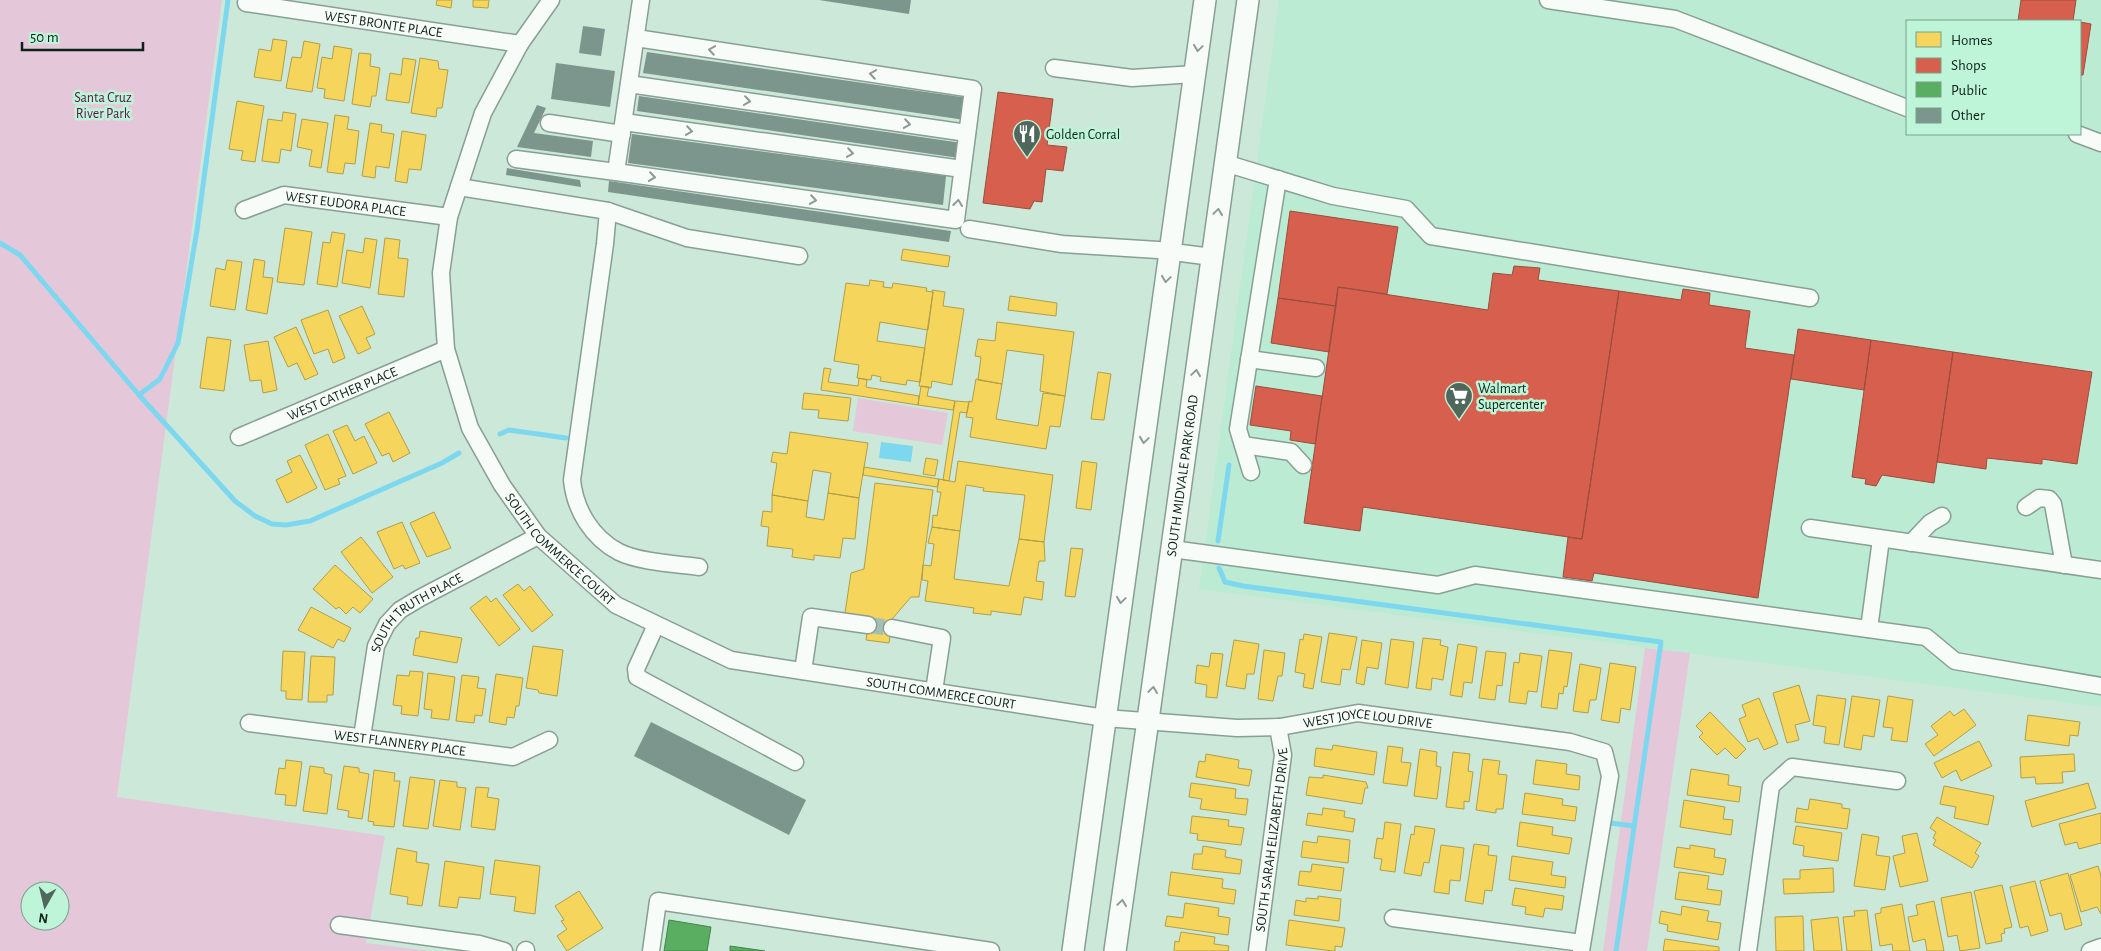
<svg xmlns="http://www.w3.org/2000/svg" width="2101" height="951" viewBox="0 0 2101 951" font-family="'Alegreya Sans',sans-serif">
<rect width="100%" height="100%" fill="#cbe8d9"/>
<path fill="#bcebd4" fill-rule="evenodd" d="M1279,0H2101V707L1199,589ZM1907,21H2080V134H1907Z"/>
<path fill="#e5c7da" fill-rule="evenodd" d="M0,0H222L117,797L385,836L366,943L429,951H0ZM30,891H60V921H30Z
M858,398L948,413L942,445L853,431Z
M1645,648L1690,653L1647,951H1603Z"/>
<path fill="#7dd8ef" d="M881,442L913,446L911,462L879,458Z"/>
<path fill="#f6d55c" stroke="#b09f48" d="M437,0H452L451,8L436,5Z
M473,0H489L488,8L473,7Z
M273,39L287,41L281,81L254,77L259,49L271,51Z
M304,41L320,44L312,92L286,88L292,57L301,58Z
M334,46L352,49L344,101L324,98L325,89L317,88L322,57L332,59Z
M359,53L371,54L370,66L380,68L376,96H372L370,107L352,104Z
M403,58L416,60L409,103L386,100L390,73L401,75Z
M420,58L438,61L439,69L448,70L442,108H437L436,117L411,113Z
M237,101L264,106L255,162L241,160L243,151L229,149Z
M283,112L296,114L291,151L281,149L279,163L262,161L268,119L282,121Z
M335,115L349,117L347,129L359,131L355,164L345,163L343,174L327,172Z
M302,119L328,123L321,168L309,166L312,150L297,147Z
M370,123L382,125L381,132L394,134L389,168L376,166L375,178L362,176Z
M402,131L426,135L421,170L409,169L407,183L395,181Z
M285,228L312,232L304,285L277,282Z
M332,232L345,234L337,287L317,284L323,242L330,243Z
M365,238L377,240L370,288L342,283L347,250L363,253Z
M385,238L400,240L398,258L408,259L404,297L378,294Z
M903,249L950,256L948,267L901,260Z
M254,259L265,261L263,277L273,278L267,314L246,310Z
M227,260L242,262L235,310L210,306L216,268L225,270Z
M870,280L884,282L883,287L892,288L893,283L927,288L926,291L933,292L928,330L880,322L877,341L925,348L920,382L907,380L906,385L880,381L881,377L872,375L871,380L857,378L859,365L834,361L846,283L869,286Z
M932,290L945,292L943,306L964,309L952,385L932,381L931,388L919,386L933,292Z
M1010,296L1057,303L1056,316L1008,310Z
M362,306L375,334L366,338L371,348L358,354L339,316Z
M328,310L345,358L333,363L328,349L314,354L301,320Z
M997,322L1074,332L1065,396L1040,391L1044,355L1007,350L1002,384L978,380L981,357L975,356L978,339L995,341Z
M296,327L318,374L305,380L297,363L288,367L274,337Z
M207,337L231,340L224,391L200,388Z
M268,341L277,390L263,393L261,380L250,381L244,345Z
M824,368L831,369L828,382L858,386L859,378L867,380L866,387L919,396L918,405L821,390Z
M1098,372L1111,374L1104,420L1091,419Z
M976,379L1002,384L996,419L1038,426L1043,393L1065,396L1060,427L1050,426L1046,449L970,437L973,418L966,417L969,401L972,402Z
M921,386L929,387L927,396L955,401L953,410L918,405Z
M804,393L851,398L848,421L818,418L819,410L802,409Z
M955,401L969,402L967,413L960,412L949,481L943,480Z
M389,412L410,453L393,462L389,453L382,456L365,424Z
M347,425L355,441L364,436L377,463L353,474L333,431Z
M790,432L868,443L859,498L828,493L831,473L813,470L808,501L772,495L777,463L771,462L773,452L787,454Z
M328,434L346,476L338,479L340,484L325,490L305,445Z
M300,455L317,488L287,503L276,480L292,472L287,461Z
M926,458L938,460L935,476L923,474Z
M958,461L1053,475L1044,542L1019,539L1025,495L983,491L984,488L966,485L960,531L932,527L933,515L937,516L941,492H937L939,479L955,482Z
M1082,461L1097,463L1091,510L1076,508Z
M864,467L939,479L937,487L863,475Z
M875,483L933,490L919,597H911L893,618L889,643L866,640L869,617L845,613L851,573L864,569Z
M828,493L859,498L855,539L843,538L840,558L814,555V560L792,557L793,549L767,546L769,527L761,526L763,511L772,512V495L808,501L806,517L824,520Z
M434,512L451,548L427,557L410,523Z
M402,522L420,563L405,569L403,565L394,569L377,532Z
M932,527L960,531L954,579L1009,586L1019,539L1044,542L1045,561H1039L1036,581L1044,582L1042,600L1024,597L1021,615L991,611V615L973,613L974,608L925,601L928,581L922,580L923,565L931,566L934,544L928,543Z
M361,537L393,577L372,593L341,552Z
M1071,548L1083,549L1075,597L1065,596Z
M335,565L373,599L360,613L353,607L346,614L339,607L336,609L313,589Z
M518,584L524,591L530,586L553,615L532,632L503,595Z
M486,596L491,602L496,598L520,629L499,646L470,608Z
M311,607L351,628L344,642L338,639L333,648L298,630Z
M420,631L462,638L457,663L413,655L416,638H419Z
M1329,633L1357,637L1350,670L1342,669L1340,685L1321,682Z
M1304,634L1322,637L1313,689L1303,687L1305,674L1295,672L1300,639L1303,640Z
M1423,638L1441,640L1440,645L1448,647L1443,680L1432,678L1431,690L1416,688Z
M1391,639L1414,642L1408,688L1385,684Z
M1234,640L1259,644L1254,674H1247L1245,689L1226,686Z
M1362,640L1382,643L1378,669L1367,667L1364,685L1356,683Z
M1458,644L1477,647L1472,683L1464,682L1462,697L1450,695Z
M533,646L563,650L557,696L539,693L538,690L526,688Z
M1264,650L1285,653L1282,676H1278L1273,701L1258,699Z
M1549,650L1572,653L1567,687L1564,686L1563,694L1559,693L1557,709L1541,707Z
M283,651L305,652L302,700L286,699V691H281Z
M1486,651L1506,653L1502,686L1497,685L1495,700L1479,698Z
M1211,653L1223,654L1217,698L1206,697L1207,685L1195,683L1197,665L1209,667Z
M1520,653L1542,656L1537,692L1528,691L1526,704L1509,702L1514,662L1519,663Z
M311,656L335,657L333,695H327V702H308Z
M1610,663L1636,667L1630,710L1621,708L1619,723L1601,720Z
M1580,664L1601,668L1596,700H1590L1588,713L1573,711Z
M410,671L423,672L418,716L401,714L402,706L393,705L397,675L409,676Z
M428,673L455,677L449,720L431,718L432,710L424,709Z
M496,674L523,678L519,706H516L514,718L507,717L506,725L489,722Z
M462,675L479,677L477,688L486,689L482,716L475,715L474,723L456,721Z
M1799,685L1810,721L1795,725L1799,740L1787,743L1773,693Z
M1817,695L1846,699L1839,745L1824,743L1826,727L1813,725Z
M1852,696L1880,700L1874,737L1863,735L1861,750L1844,747Z
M1888,696L1913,700L1907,742L1891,740L1893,728L1883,727Z
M1759,698L1778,744L1764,750L1758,738L1748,742L1739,719L1746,716L1742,705Z
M1964,709L1976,725L1934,756L1925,744L1938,735L1931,726L1950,711L1954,716Z
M1710,712L1746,749L1736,759L1725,748L1717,755L1699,737L1703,733L1696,726Z
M2028,715L2080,722L2078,736L2070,735L2069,746L2025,740Z
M1979,741L1992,766L1961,781L1956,770L1942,778L1934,763Z
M1333,745L1377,752L1374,775L1314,766L1316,748L1332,750Z
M1388,746L1403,748L1401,762L1411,763L1407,786L1383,783Z
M1420,749L1437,752L1436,766L1441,767L1437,799L1414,796Z
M1453,752L1470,754L1468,771L1473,772L1469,802L1464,801V809L1446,807Z
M1206,754L1239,760L1238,768L1252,770L1249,786L1196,777L1199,761L1205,762Z
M2074,754L2075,771L2062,772L2063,783L2036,784L2035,777L2021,778L2020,757Z
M1483,759L1500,761L1498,774L1507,775L1503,809H1496V813L1476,810Z
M286,760L302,762L296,806L285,805L286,795L275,794L279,768L285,769Z
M1536,760L1567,764L1566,774L1580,776L1579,790L1533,784Z
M310,766L324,768V773L332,775L327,814L303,811Z
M344,766L359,768V772L369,774L362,819L348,817L349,811L337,809Z
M1691,769L1729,775L1728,785L1741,787L1739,802L1687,795Z
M374,770L395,773L394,781H400L394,827L373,825L374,822L368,821Z
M1323,775L1366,782L1368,788H1365L1362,804L1306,795L1309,777L1323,778Z
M410,777L435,780L428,829L403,826Z
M440,780L457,782V787L466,788L460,830L433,826Z
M1191,783L1236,789L1235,798L1248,799L1246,815L1200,809L1202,799L1189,797Z
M2088,783L2096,808L2032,827L2025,801Z
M1944,786L1994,796L1988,825L1954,818L1956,807L1940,804Z
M476,787L489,788L487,797L499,799L495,830L471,827Z
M1525,793L1563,799L1562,805L1577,807L1575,821L1522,814Z
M1810,799L1842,804V808L1850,809L1847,829L1795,822L1797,808L1808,810Z
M1684,800L1725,807L1723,819L1733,820L1731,835L1680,827Z
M1323,808L1345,811L1344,817L1355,819L1353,832L1306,825L1308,813L1322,815Z
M2101,813V843L2079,849L2077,842L2065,845L2059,824Z
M1192,816L1229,820L1228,826L1244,828L1241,845L1197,840L1198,834L1190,833Z
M1937,817L1981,843L1975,853L1979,856L1972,868L1933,845L1936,840L1933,838L1936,832L1930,828Z
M1385,822L1401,824L1395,872L1380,870L1382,859L1374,858L1377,838L1383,839Z
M1520,822L1553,827L1552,835L1572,838L1569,854L1517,846Z
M1415,826L1435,829L1429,863L1424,862L1421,876L1404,873L1411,834L1414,835Z
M1796,826L1842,833L1838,861L1803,856L1804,846L1793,844Z
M1917,833L1928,881L1900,887L1893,856L1905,853L1902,836Z
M1862,834L1879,837L1876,855L1890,857L1885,890L1854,886Z
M1318,836L1350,840L1348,863L1301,857L1303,841L1317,843Z
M1474,844L1489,846L1488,855L1497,856L1492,891L1485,890L1483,904L1465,901Z
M1441,845L1464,848L1460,881L1450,880L1449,894L1434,892Z
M1690,845L1715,849L1714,857L1726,859L1723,875L1674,867L1677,847L1690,849Z
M1203,846L1226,850L1225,857L1242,860L1240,874L1192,869L1194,854H1202Z
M397,848L417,852L416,862L429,864L422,906L407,904L408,897L390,894Z
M1512,856L1553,862L1551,875L1566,877L1565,888L1509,880Z
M495,860L540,866L535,914L514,911L516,897L490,894Z
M445,861L484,867L480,899L459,897L457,908L439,906Z
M1312,864L1344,868L1341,891L1298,885L1300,871L1311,872Z
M2098,866L2101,876V914L2097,907L2081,912L2070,875Z
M1833,868L1834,892L1784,894L1783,879H1800V870Z
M1171,872L1223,879L1222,888L1236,890L1234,904L1168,895Z
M1679,872L1709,876L1707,889L1722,891L1720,905L1675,899Z
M2068,873L2082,925L2065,930L2061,913L2050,916L2040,881Z
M2035,881L2048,931L2031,936L2028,926L2020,928L2010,887Z
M2002,885L2012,927L2004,929L2005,933L2001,934L2002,941L1986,944L1974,891Z
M1515,888L1564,896L1562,910L1545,908L1543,917L1525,914L1526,907L1512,905Z
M579,891L603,928L567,951L557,936L567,929L561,921L564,920L555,906Z
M1971,892L1980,948L1960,951L1957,935L1948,937L1941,898Z
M1318,896L1341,899L1339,921L1294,915L1296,900L1306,902V898L1318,899Z
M1934,901L1944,951H1927L1925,939L1913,942L1908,917L1918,915L1916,905Z
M1185,903L1219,908L1218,916L1230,918L1228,935L1165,926L1167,916L1183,918Z
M1902,904L1910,951H1893L1892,944L1880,946L1875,914L1881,913V908Z
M1682,906L1709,911L1707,921L1721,923L1718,940L1667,931L1668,925L1659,923L1661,911L1681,915Z
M1867,910L1872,951H1847L1843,917L1855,916L1854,911Z
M1803,916L1804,951H1776L1775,917Z
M1838,917L1842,951H1814L1811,920Z
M1289,920L1345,928L1342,947L1335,946V951H1333L1286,945Z
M1181,932L1215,937L1214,944L1229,946L1228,951H1174L1175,941L1179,942Z
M1665,939L1719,947V951H1663Z"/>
<path fill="#d6604d" stroke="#9a4d3d" d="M2021,0H2076L2073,21H2018Z
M2080,22L2091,24L2083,75H2080Z
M998,92L1053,99L1047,145L1067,147L1063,171L1046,169L1042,202L1034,201L1030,209L983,203Z
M1290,211L1398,227L1387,294L1338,287L1336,306L1278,298Z
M1514,266L1540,268L1538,280L1619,291L1582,539L1363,507L1360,531L1304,523L1338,287L1488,310L1493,273L1512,275Z
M1683,289L1710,293L1709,305L1750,311L1745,348L1794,355L1758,598L1594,573L1592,581L1563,577L1568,537L1582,539L1619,291L1681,300Z
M1278,298L1336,306L1329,352L1271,343Z
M1798,329L1871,340L1864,390L1791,379Z
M1871,340L1953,352L1934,483L1882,475L1876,486L1865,484L1866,479L1852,477Z
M1953,352L2092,372L2077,464L2042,459V464L1987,458L1986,469L1937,462Z
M1256,386L1322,396L1315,444L1290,440L1291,431L1250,425Z"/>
<path fill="#5aae61" stroke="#43844b" d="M669,920L711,927L707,951H664Z
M730,946L765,951H730Z"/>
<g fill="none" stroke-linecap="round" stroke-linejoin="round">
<path stroke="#7dd8ef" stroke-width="5" d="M0,243L20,255L139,395L235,501L255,516L272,524L286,525L310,521L442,463L459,453
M139,395L160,379L178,343L197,230L228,0
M500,434L509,430L566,438
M1218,541L1229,465
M1219,568L1225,582L1243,586L1661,642L1616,951
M1610,823L1634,826"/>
</g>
<path fill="#7c958d" d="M819,0H911L909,14Z
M583,26L605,29L601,56L579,53Z
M647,52L968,98L965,120L643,73Z
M556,63L615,71L610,107L551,99Z
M639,96L962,143L959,158L637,111Z
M537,105L546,108L534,133L593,141L591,157L517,147Z
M632,134L946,176L943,205L628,163Z
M507,168L580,180L581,187L506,175Z
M609,181L951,231L949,242L608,192Z
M651,722L806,800L789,835L634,756Z"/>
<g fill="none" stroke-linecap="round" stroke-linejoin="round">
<path stroke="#a5c0b2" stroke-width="16" stroke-dasharray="16 8" stroke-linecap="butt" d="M868,625L892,628"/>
<defs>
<g id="minor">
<path id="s1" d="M551,0L520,44L483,113L449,217L441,273L446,349L470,428L502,485L538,536L616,605L731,660L1105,718L1237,728L1280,727L1358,713L1570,742L1604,752L1610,776L1581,951"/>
<path d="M1548,0L1675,19L1907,108"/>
<path id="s2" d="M246,3L520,44"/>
<path d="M636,38L973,89L956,220L616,172L641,0"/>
<path d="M1054,68L1132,78L1195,74"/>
<path d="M629,84L967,133"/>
<path d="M624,122L962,169"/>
<path d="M549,123L622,134"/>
<path d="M2077,134L2101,143"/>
<path d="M516,159L616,172"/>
<path d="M1225,163L1333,196L1406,209L1431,236L1810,298"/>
<path d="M459,187L608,211L687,238L799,256"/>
<path id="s3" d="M244,210L284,195L449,217"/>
<path d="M608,211L605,244L572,480C575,510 592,538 619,552C639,562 677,564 699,567"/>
<path d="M969,229L1062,244L1158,250L1212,257"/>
<path d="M1249,359L1316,368"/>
<path id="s4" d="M239,437L446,349"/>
<path d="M1243,445L1291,452L1303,465"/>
<path d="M1251,472L1238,429L1278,179"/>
<path d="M2026,507L2039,498L2049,499L2053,504L2064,565"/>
<path d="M1810,528L2101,570"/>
<path d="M1911,543L1930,523L1942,516"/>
<path d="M1172,549L1438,585L1475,575L1926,637L1955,661L2101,686"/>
<path d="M656,625L636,669L637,677L795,762"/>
<path d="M892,628L942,638L934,691"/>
<path d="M1869,629L1881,539"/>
<path d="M803,671L811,617L868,625"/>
<path id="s5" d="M249,723L513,757L549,740"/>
<path id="s6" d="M362,737L376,646L387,624L400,610L420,598L538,536"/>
<path d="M1393,918L1582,943"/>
<path d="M339,925L479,944L504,951"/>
<path d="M525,951L526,950"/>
<path d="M651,951L658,901L991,951"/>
<path id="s7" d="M1257,951L1283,755L1278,727"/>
<path d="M1748,951L1771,786L1792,767L1897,781"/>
<path d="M2090,951L2101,947"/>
</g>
<g id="major">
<path d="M1073,951L1205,0"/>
<path id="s8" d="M1115,951L1148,720L1248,0"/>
</g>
</defs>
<use href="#minor" stroke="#889f94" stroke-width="19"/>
<use href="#major" stroke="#889f94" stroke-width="24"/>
<use href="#minor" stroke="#f7fcf9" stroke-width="16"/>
<use href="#major" stroke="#f7fcf9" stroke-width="21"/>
</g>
<defs><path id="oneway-chevron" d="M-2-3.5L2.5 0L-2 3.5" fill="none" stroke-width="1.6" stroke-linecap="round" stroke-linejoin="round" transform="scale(1.25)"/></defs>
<g stroke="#8e9a94">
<use href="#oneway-chevron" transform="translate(1198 48) rotate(98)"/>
<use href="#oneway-chevron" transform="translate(712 50) rotate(-171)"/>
<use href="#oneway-chevron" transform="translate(873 74) rotate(-171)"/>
<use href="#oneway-chevron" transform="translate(747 101) rotate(8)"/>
<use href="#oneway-chevron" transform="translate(907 124) rotate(8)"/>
<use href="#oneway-chevron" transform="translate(689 131) rotate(8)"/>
<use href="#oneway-chevron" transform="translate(850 153) rotate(8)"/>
<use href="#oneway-chevron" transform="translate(652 177) rotate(8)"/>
<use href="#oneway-chevron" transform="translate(813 200) rotate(8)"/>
<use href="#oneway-chevron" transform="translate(958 203) rotate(-83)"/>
<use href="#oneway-chevron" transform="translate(1218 212) rotate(-82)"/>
<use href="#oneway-chevron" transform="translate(1166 279) rotate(98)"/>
<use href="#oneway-chevron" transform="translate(1196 373) rotate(-82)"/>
<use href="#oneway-chevron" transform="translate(1144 440) rotate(98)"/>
<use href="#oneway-chevron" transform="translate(1121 600) rotate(98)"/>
<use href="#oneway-chevron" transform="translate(1153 690) rotate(-82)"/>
<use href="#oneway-chevron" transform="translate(1122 903) rotate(-82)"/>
</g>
<defs>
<symbol id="restaurant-pin" viewBox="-11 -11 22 30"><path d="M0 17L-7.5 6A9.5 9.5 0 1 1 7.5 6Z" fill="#50675c" stroke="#bef5d9"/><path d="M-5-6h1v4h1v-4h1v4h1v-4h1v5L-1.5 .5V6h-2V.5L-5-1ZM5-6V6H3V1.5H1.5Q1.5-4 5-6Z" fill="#fff"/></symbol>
<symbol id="supermarket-pin" viewBox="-11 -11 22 30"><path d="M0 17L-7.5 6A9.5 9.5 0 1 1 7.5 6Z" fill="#50675c" stroke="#bef5d9"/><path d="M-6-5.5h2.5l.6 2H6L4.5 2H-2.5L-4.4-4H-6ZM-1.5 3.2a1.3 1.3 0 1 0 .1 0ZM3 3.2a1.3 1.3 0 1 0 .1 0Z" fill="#fff"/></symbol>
</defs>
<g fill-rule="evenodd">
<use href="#restaurant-pin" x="1011" y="118" width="32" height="43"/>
<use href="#supermarket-pin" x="1443" y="380" width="32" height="43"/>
</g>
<g text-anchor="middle" stroke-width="5" stroke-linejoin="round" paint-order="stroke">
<g font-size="14" fill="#0d2218" stroke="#bef5d9">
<text dy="5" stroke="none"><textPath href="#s2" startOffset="139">WEST BRONTE PLACE</textPath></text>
<text dy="5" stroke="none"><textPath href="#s3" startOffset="105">WEST EUDORA PLACE</textPath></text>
<text dy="5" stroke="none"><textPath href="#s4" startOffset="112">WEST CATHER PLACE</textPath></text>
<text dy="5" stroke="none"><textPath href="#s8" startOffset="480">SOUTH MIDVALE PARK ROAD</textPath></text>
<text dy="5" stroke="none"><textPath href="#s1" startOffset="609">SOUTH COMMERCE COURT</textPath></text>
<text dy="5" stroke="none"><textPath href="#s6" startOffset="146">SOUTH TRUTH PLACE</textPath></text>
<text dy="5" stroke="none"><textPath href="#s1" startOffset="1029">SOUTH COMMERCE COURT</textPath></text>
<text dy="5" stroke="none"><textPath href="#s1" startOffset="1459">WEST JOYCE LOU DRIVE</textPath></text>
<text dy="5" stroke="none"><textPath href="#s5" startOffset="152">WEST FLANNERY PLACE</textPath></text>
<text dy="5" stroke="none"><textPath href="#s7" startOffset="112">SOUTH SARAH ELIZABETH DRIVE</textPath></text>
</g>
<g font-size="14" fill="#5c1346" stroke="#bef5d9">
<text x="103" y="102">Santa Cruz<tspan x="103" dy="16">River Park</tspan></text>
</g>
<g font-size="14" fill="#0d2218" stroke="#bef5d9" text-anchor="start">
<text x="1046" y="139">Golden Corral</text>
<text x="1478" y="393">Walmart<tspan x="1478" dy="16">Supercenter</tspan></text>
</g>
</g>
<rect x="1906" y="20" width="175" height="115" fill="#bef5d9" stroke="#77a18c"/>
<rect x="1916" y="32" width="25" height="15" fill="#f6d55c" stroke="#77a18c"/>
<text x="1951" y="45" font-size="15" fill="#0d2218">Homes</text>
<rect x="1916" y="58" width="25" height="15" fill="#d6604d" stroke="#77a18c"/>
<text x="1951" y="70" font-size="15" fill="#0d2218">Shops</text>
<rect x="1916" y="82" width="25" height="15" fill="#5aae61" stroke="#77a18c"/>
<text x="1951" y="95" font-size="15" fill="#0d2218">Public</text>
<rect x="1916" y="108" width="25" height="15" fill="#7c958d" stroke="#77a18c"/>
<text x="1951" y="120" font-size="15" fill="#0d2218">Other</text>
<g transform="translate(45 906) rotate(188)"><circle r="24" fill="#bef5d9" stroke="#77a18c"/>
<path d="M0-4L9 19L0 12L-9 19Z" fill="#50675c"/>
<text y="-8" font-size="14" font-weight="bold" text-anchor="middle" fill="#0d2218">N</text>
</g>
<path d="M22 42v8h121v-8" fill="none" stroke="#0d2218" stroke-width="2.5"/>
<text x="30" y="42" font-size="15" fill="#0d2218" stroke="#bef5d9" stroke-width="4" paint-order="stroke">50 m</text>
</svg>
